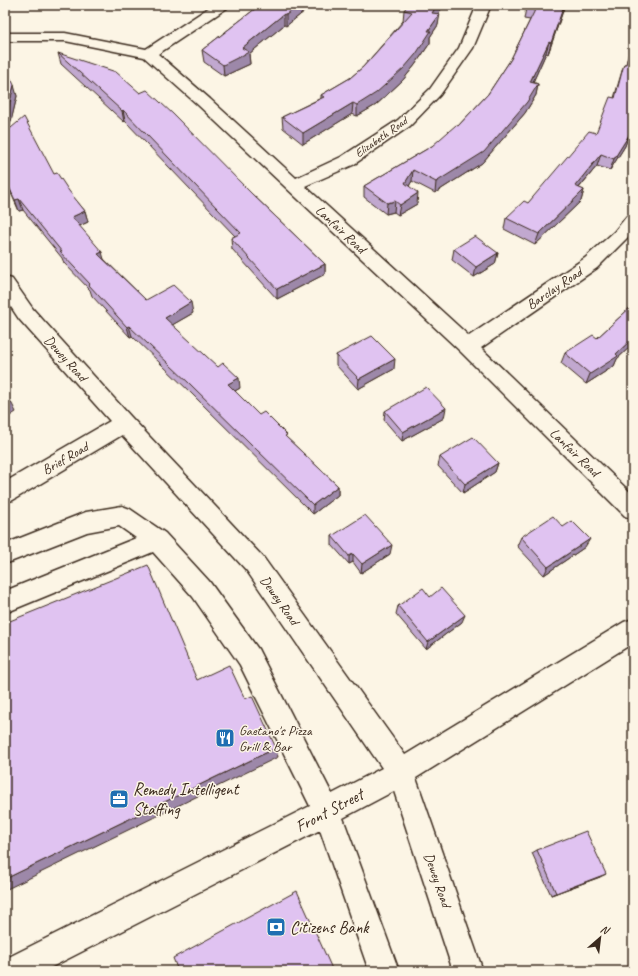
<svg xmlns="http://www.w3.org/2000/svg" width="638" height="976" viewBox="0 0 638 976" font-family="Caveat,sans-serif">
<rect width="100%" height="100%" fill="#fcf5e5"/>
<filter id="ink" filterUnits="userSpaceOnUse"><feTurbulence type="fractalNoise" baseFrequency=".025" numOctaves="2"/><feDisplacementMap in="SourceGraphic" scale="8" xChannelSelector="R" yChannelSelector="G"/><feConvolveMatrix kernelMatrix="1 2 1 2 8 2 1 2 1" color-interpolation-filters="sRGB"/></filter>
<g filter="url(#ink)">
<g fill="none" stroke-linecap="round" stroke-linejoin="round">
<defs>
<path id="minor" d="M213,5H229L227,8L158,54L210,99L296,178L341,157L398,120L430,89L459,48L477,5H491L473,48L440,95L410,126L353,165L305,186L469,336L585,258L615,231L627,216L633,214V232L597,268L481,348L633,495V519L625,516L461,352L198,105L144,57L65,41H5V33H65L146,49Z
M5,277L12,279L33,309L131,417L263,557L405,755L624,622L633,619V643L416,778L483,971H453L394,791L343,818L399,971H369L320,830L44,971H5V959L310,806L240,665L193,597L153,552L5,613V591L136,538L119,526L87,532L5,564V544L86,512L122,506L130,509L165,533L209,581L258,649L332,794L382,768L247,571L122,435L13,500L5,502V482L110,421L19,319L5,298Z"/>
</defs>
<use href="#minor" stroke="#3b2a1e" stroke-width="3"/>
<use href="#minor" fill="#fcf5e5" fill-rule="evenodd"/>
</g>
<path fill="#c1a8cf" stroke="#3b2a1e" d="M260,5L310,7L286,26L284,25L249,54L250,64L224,76L204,62L202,50Z
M565,5L548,54L546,53L533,82L538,84L536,95L525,113L482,163L435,193L412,181L409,186L417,204L398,215L394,212L386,214L364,197V186L432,146L458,126L488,94L511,59L530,20L524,19L526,8Z
M566,5H577L576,7Z
M631,5H633V31L631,30Z
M404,10L438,14V25L430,37V43L415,65L403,80L376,105L357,116L352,114L303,144L283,128L282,117L321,98V95L350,78L363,67L403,21Z
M633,37V122L625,146L610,170L597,166L579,188L584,190L581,201L535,245L504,229L506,218L528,203L596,133L614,98L624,64H626Z
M58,53L252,194L325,264V274L277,299L232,249L231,238L235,236L125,121L124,122L61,64Z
M5,66L17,96L9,129L54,174L85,211L88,222L79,226L104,259L146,300L193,313L172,325L240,388L235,391L259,415L287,438L338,486V495L313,514L192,394L132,336L130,337L92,296L90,290L64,263L62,258L23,210L19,211L5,180Z
M454,249L498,253L495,264L474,277L452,260Z
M633,305V344L617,359L614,366L586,384L561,363L565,353L597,338Z
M336,355L394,369L358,389L336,365Z
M385,411L444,418L402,441L384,420Z
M440,457L498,463L495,472L463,493L438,466Z
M563,527L585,547L544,575L517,546L521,537Z
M332,536L390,554L361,573L353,562L349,564L332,545Z
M430,597L462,622L426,649L396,614L398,606Z
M537,850L600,877L551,895L532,853Z"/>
<path fill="#9d88a9" stroke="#3b2a1e" d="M298,5H310V7L286,26V15Z
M437,5H444L431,24L432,13Z
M564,5H565L548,54L551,43Z
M284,14V25L249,54L250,64L224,76L223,65L242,48Z
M440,14L438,25L430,37V43L415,65L403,80L376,105L357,116V105L428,31Z
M549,42L546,53L528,93L530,82Z
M538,84L536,95L525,113L482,163L435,193L436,182Z
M14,85L17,96L5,147V120Z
M353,103L352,114L303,144V133Z
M123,110L125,121L124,122L122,111Z
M629,135L625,146L610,170L614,159Z
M601,154L597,166L571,197L575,186Z
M413,170L412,181L404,194L405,183Z
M584,190L581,201L535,245L539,234Z
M418,193L417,204L398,215L400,205Z
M19,199L23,210L19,211L15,200Z
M395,201L394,212L386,214L387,203Z
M85,211L88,222L75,228L72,217Z
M102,252L105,263L98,254Z
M498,253L495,264L474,277L476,267Z
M325,264V274L277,299V289Z
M191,302L193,313L167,328L165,318Z
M129,326L132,336L130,337L127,327Z
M633,338V344L617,359L614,366L586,384L590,374L616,354Z
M395,359L394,369L358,389L359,379Z
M239,378L240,388L230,394L228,384Z
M11,402L16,412L5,419V406Z
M446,408L444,418L402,441L403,432Z
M498,463L495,472L463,493L465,484Z
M338,486V495L313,514V505Z
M590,539L585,547L544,575L548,567Z
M392,545L390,554L361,573L362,564Z
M353,554V562L349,564V556Z
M465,615L462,622L426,649L428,642Z
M276,748L278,757L5,890V879Z
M606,874L600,877L551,895L556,893Z"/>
<path fill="#e0c3f1" stroke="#3b2a1e" d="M260,5H298L286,15L284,14L242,48L249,52L223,65L202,50Z
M408,5H437L432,13L440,14L428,31H431L416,54L404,68L376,93L357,105L353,103L303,133L282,117L324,97L321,95L350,78L363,67L412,12L404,10Z
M528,5H564L551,43L549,42L530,82L538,84L527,102L484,152L436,182L413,170L405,183L418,193L400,205L395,201L387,203L364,186L432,146L456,125L458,126L488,94L511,59L535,10L526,8Z
M633,40V122L629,135L614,159L601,154L575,186L584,190L539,234L506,218L524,201L528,203L589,131L596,133L610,97L615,98L624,64H626Z
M58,53L116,72L140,93L147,90L173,114L252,194L325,264L277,289L231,238L241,233L123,110L122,111Z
M5,66L14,85L5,120Z
M24,117L54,174L57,173L69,191L85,211L72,217L102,252L98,254L146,300L173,285L191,302L165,318L218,367L223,363L239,378L228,384L259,415L264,412L287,435L285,436L338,486L313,505L190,384L129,326L127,327L89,285L90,284L60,252H62L19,199L15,200L5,178V133Z
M475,236L498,253L476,267L454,249Z
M633,305V338L616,354L618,356L590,374L565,353L593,335L597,338Z
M372,336L395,359L359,379L336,355Z
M426,387L446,408L403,432L385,411Z
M5,395L11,402L5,406Z
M473,437L498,463L465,484L440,457Z
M365,515L392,545L362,564L353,554L349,556L332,536Z
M553,516L563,527L572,521L590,539L548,567L521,537Z
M148,565L197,680L229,665L245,699L252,696L276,748L5,879V623Z
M423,588L430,597L441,588L465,615L428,642L398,606Z
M586,831L606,874L556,893L537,850Z
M297,891L333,971H178L173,958Z"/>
</g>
<defs>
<symbol id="restaurant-square" viewBox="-11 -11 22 22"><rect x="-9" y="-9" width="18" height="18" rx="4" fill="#1f6fb2" stroke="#fcf5e5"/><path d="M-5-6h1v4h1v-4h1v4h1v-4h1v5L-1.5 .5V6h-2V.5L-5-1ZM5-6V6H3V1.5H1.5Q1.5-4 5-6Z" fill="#fff"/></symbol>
<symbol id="office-square" viewBox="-11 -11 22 22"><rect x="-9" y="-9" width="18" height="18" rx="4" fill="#1f6fb2" stroke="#fcf5e5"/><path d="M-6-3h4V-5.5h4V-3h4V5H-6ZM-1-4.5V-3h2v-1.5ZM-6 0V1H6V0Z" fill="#fff"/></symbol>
<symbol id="bank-square" viewBox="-11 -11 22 22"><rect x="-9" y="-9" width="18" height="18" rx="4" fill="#1f6fb2" stroke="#fcf5e5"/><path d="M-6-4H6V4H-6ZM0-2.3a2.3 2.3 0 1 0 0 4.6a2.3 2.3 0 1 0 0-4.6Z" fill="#fff"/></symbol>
</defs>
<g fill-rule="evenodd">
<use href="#restaurant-square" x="214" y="727" width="22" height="22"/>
<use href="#office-square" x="108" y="788" width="22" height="22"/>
<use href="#bank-square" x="265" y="916" width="22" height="22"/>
</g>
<g text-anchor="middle" stroke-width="3" stroke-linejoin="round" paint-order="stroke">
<g font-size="12" fill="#3b2a1e" stroke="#fcf5e5">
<text transform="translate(381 137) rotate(-35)" y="4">Elizabeth Road</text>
</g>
<g font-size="14" fill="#3b2a1e" stroke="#fcf5e5">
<text transform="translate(341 229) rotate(43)" y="5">Lanfair Road</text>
<text transform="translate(554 288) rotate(-34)" y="5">Barclay Road</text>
<text transform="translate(66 358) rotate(48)" y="5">Dewey Road</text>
<text transform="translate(575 452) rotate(44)" y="5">Lanfair Road</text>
<text transform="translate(65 458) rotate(-30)" y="5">Brief Road</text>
<text transform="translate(280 600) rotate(55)" y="5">Dewey Road</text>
<text transform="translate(438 880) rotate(71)" y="5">Dewey Road</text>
</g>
<g font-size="14" fill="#3b2a1e" stroke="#fcf5e5" text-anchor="start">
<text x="239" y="735">Gaetano's Pizza<tspan x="239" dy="16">Grill &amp; Bar</tspan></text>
</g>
<g font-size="17" fill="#3b2a1e" stroke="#fcf5e5" text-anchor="start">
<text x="133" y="795">Remedy Intelligent<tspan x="133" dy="20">Staffing</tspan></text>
<text x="290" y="933">Citizens Bank</text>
</g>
<g font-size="17" fill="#3b2a1e" stroke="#fcf5e5">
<text transform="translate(329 810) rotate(-28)" y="6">Front Street</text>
</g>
</g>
<rect width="638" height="976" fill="none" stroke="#fcf5e5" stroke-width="20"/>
<rect x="10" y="10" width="618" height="956" fill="none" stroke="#3b2a1e" stroke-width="1.5" filter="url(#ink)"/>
<g transform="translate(600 938) rotate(28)" stroke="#fcf5e5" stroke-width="3" paint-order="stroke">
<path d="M0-3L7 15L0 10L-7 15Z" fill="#3b2a1e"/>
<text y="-6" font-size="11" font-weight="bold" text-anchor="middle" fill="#3b2a1e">N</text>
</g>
</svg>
